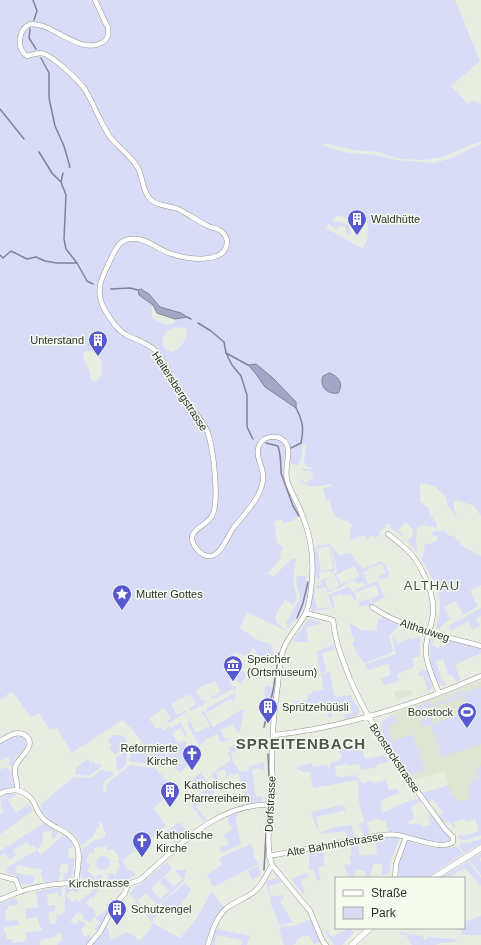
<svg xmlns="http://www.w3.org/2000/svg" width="481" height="945" viewBox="0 0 481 945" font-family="Helvetica,sans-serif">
<rect width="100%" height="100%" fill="#e8ede2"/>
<path fill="#dee6d3" d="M481,681V795L457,802L451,795L444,771L414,780L410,775L425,770L413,734L392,741L388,726L397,723L394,716L393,715L399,711Z
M404,689L405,691L411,689L413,695L396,700L394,692Z"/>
<path fill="#d8dcf6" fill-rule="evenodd" d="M0,0H455L480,61L451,86L468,104C473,100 476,101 481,104V141L442,157L423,160L401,159L378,152L353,150L324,143V146L348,153L377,155L396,160L433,163L449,159L481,144V516L473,505L457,501L454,502V510L457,516L456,517L448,506L445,496L434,486L420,483V501C429,509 429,505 430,517H433V521H436L437,528L422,525L417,528L416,539L417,554L408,541L413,535V530L406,522L398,530L403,535L402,536L391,528L390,524H386L385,528L380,530L379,536L374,538L373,536H369V539L367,540L364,535L350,540V531L352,525C349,522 347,521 343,520C332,517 332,510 330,500H326L323,488L332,486L331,484C321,486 306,489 299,480L302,479L305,483L314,478L310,471H304L301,469H316L306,466L304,462L306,445L303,444L301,459L298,465L291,464L289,462L291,450L286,452L283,467L284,476L300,516L291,521L283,523L281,519L274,522L277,542L283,548L279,555L282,557L267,574L274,576L292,559H296C295,565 294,572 293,579C293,590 300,594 294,605L285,600C282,605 273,615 276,621C278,625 283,627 286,631L247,612L240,628L257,640L271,644L275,656V661L271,659L270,661L256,654L255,650L253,648L247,656L235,652L233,658L236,659L234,666L242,668V671L247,674L242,683L240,684L232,678L229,682L234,687L237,686L235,691L231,690L216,698V697L212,699L211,697L221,692L215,681L209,684L208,683L196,690L202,701L205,700L206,702L203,704L204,705L201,707L192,689L200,706L191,711L189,708L196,704L190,694L171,704L177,715L186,710L187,712L185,713L169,723L167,721L171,718L164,708L149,719L157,729L160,727L164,731L169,726L171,728L180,722L187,734L185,736L180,728L172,733L178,743L183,741L187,742L186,747L188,750L182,755L185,761L184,762L171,761L167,758L160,767L158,766L134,731L122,720L72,753L56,727L50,730L39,713L31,717L12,691L0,700ZM339,216L367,223C369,231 368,242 363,248L357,246L326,228L328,224L336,229L339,226H344L346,229V233L350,234V227C344,221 339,222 331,221L336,217ZM141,289C150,295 153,301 160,307C168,312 179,311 187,317L175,319L174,323C165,326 159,323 152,317V308L153,305L139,295ZM175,327L184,328L187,330C186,341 182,349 171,352L164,348C160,337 165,332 175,327ZM87,351L93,352L101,360C103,368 104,377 95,381L91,380L89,370L83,358L84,353ZM256,364L273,378L296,402V407L265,387L256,374L249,366Z
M433,531H445L448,535L456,537L455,539L460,541V545L481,556V585L470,591L478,606L463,615L456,601L444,607L450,619L438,629L436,628C437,623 439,618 440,612C442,592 431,576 421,559L423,556L425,544H430L437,541V536L432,535Z
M330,544L335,571L331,573L330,571L319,573L320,578L318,579L315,577V549L318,546ZM329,546L333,569L321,571L317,548Z
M331,546L339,555L352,553L353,557L363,569L382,561L390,575L380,580L378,577L386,573L382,564L369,568V570L363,572L368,584L365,585L363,582L357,584L354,580L351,581V580L359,576L355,566L342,571L343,572L336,575L341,584L349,581L350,582L337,589L336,588L339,586L335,575H332L337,572Z
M296,576H306V581L309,582C307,594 306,606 299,617H297L293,623L292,622L288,629L286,623L300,598L297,586Z
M326,578L328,579L325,581L329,591L332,589L333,590L327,593L326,587L315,589L314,596L317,609L329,607L328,603H329L330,609L314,611L313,612L310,609L314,589L315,587L322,584L321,581L317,582Z
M377,581L385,597L373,604L371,598L379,595L376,585L363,589V590L356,592L359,602L369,599L372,605L360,606L355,590Z
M348,587L354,592L357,600H354L351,594L343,596L342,594L332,597L335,607L332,608L328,595Z
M481,608V616L476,619L480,626L472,630L468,621L451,631L448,626Z
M383,617L398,624V627L389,636L393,651L391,653L364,663L356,652L352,642L355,641L353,636H352L349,622L361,630L377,631V624L379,619Z
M311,619L319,621L321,624L306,627L308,642H296L293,640L307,621Z
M394,636L398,644L410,638L411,640L420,636V656L412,658L414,666L411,669L397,674L399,681L385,685L381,679L391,675L388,664L368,670L365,664L396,654L392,637Z
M431,637L434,638L432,646L439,648L440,646L444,647L447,639L481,649V653L455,665L460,678V680L456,682L452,675L449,676L443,659L436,661L441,679L442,681L444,680L446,686H443C431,680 427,649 431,637Z
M334,644L336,649L322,653L326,672L320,673L316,652Z
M427,669L432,687L431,690L428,691L423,676H419L418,673Z
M330,672L334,695L337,697L351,695L355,705L357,704L360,712L356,716L345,719L343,715L352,713L350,703L331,706L332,717L329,718L327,706L323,703L311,705V708L297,710L294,702L308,700V695L314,691L324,690L321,674Z
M265,685L275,688L272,711L267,710L264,700Z
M481,687V744L442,757L431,725L423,727L420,720L430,717L434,724L468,710L463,693Z
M460,690L463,697L417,712L415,707L430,701L432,705L456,696L455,692Z
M235,693L236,694L234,702L231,698L207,713L205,709Z
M203,710L213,727L241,710H244L240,731L238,733L233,724L220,730L225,739L228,738L229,739L221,743L217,734L204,740L205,742L199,745L188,725L189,719L196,733L210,726L204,715L203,716L201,712Z
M392,715L395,717L397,723L388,726L392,741L413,734L425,770L410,775L409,774L383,734L380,729L382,721Z
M18,735L22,736L26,740V747L16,758L12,767L9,765L10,759L7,757L0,761V744Z
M114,735C121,735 127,736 127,744L115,755L109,748L112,746L107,741Z
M140,743L154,765L129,761L132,745Z
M236,744L238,750L231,753L233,759L232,760L240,772L250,770L248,767L264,762V770H261L260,768L252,770L256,797L262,796L263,799L261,802L247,805L244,788H242L238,773L226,776V772L223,769L216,773L219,778L215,781L211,774L231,760L227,753L231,751L229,748Z
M129,747L126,759L127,763L119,771L116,768L117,764L115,759Z
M355,747L356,750L363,751L364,756L366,759L384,755L389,762L377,764V767L361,770L360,764L348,766V764L335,766L336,776L339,777L355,775L363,783L372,781L374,783L386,780L389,790L397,788L399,793L393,796L392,795L380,802L382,807L380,808L383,813L401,804L419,798L421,801L411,807L415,818L408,822L409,825L417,823L418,825L421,824L423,827L431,825L428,817L432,815L451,838L450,842C439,844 429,840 419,838C409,835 400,834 390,833L387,829L386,820L381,821L380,819L367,822L370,835L363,836L359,824L364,822L359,801L358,780L313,788L310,772H301V770H297L298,766L312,763L313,767L327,764L328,768L330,769V763L337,761L342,757L338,750Z
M87,759L91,763L93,761L97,765L100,764L102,766L89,776L75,774L76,768Z
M186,762L189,764L180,773L170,763H184Z
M130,765L155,768L167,781V787L169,786L172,787L168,791L170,793L154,808L166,826L123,860L124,864L129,871H132L136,875L126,880H108V874L112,873L116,874L120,865L117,862L120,859L113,849L107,850L106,846L94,848V852L93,853L90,852L86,862L90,864V866L87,870L95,879L99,875H102L103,880L83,879L80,874L82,849L96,839L98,840L104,838L106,834L103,828V823L99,822V827L95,831L94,836L81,846C80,843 77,838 75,835C65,825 38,821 41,804L74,777L91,778L101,770L112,772L114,774L104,782L103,792L106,793L107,785L109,782Z
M481,766V835L467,840H462L458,838L460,834L463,836L479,831L475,819L466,822L464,819L454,822L456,828H454L449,821L444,822L439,816L443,813L433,799L429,802L422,793L449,785L451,795L454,794L457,802L470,798L468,787L472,785L471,780L479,777L476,768Z
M3,768H7L11,771L14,786L0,791V770Z
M201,772L209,784L199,793L191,781Z
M212,784L216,790V792L196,807L207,820L204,822L190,803Z
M8,794H18L8,800L16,813L25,806L31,805L33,811L0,834V814L4,811L0,805L2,802L0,798Z
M343,805L346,810L316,817L319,829H317L311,812Z
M232,813H237L236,821L241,844L222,853L219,848L229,844L224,834L232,830L228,822V816Z
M179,822L189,833L178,842L174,843L166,832Z
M44,823L59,833L52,840V831L43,832C43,839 43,844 37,850L41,855L63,835L69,838L73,846L72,848H69L68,857L75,858L72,877L68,880L63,879L64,873L67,874L69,865L61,863L59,872H61L58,881L44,882L41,875L42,870L17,865L16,873L34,876L33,884L23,885L15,875L6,873L9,866L37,850L34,845L31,847L27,842L13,850L16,855L10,860L5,853L0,857V851Z
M352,825L354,838L348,839L345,831L322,834L320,832L329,830V828Z
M398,837L400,838L399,840L392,857L389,874L381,875L383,865L374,863L370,876L375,878H366L365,871L356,869L354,878H349L344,865L351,864L349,856L352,855L350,844H358L360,856L377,854L375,838Z
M481,839V844L464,853L459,846L460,843H467Z
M407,841C424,846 439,851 457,846L463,854L426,878H399L398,865Z
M251,844L255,854L253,856L259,864L213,887L207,875L222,865L219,858Z
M323,848L324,866L318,868L321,880L317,881L313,869L309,870V853L306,851Z
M481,853V857L479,859L481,862V875L469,860Z
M96 863a7 7 0 1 1 14 0a7 7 0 1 1-14 0Z
M468,861L481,878V886L465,868L447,878H440Z
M167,862L172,869L151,888L160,899L169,891L160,882L164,877L174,887L182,879L175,870H186L184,881L152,911L153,915V911L160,905L162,907L156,917L153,919V923L180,938L195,921L212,891L224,908L214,921L206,945H91L107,924L111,940L126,932L133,935L139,941C145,936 150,930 153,923L134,903L137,901L129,894L135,887L141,884ZM146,893L156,903L148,912L137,901Z
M258,866L261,875L252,880L248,871Z
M307,873L308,877L301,880L305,893L303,894L291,879Z
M278,878L282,882L281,883L269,886L271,897L283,895L284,898L280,901L293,923H289L280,926L272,907L266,881Z
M185,883L191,890L175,914L166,909L161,904Z
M61,887L62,896L58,897V893L47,894L48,905H55L56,909L54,910V912L48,913L50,924L57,923L56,915L62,914L65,911V889L66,887H82L76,893L73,890L66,895L72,902L76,899L79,902L95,888L98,890L93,899L90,897L86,904L94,909L96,916L89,922L82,918L84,916L78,912L70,921L76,925L79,920L87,924L81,929L83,933L82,934L86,937L88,934L92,938L86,945H57L59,941H62L61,933L57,934V936L40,940V945H0V904L16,897L18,905L8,906V909L5,910L6,921L18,920L19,925L4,927V933H6L7,939H12L13,943L26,941V933L43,930L39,924L38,917L26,919L25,909L38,907L36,891Z
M112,906L98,931L94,929L100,923L95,918Z
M481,916V935H458L462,933L461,929L458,930L457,928H464V922Z
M308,920L309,921L311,920L320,942L314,944L310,937L306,935L297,939V941L293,945H284L279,928L285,926H294Z
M350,928L354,932L342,945H334L325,932L327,930L331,937Z
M218,929L250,936L247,945H241L242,940L217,935L215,945H211L215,931Z
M400,932L422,936L425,940H427L426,937L454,939L458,942L441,943L435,945H412L405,934L402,936Z"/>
<path fill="#a2a7c5" stroke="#808498" d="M141,289L149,294L160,307L181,313L187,317L175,319L157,313L153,305L139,295L138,290Z
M256,364L273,378L296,402V408L265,387L256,374L248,365Z
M329,373C339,376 344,384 338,393C327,395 319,386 323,376Z"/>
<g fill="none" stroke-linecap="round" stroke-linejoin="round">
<path stroke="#808498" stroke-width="1.5" d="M33,0L37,11L34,20
M30,29L29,38L36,49
M41,58L49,73V98L55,126L64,146L70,167H69
M0,109L24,139
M39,152L52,173L61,182L66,195L64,239L66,249L77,263L87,281L93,284
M61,182L63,173
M0,255L3,258L11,251L27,259L36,257L45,261L57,263H77
M111,289L130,288L138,290
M187,317L191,319
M198,323L211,331L224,342L226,353L232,365L241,376L247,395V427L253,439
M226,353L248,365
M266,443L278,446C281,455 281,464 281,473L293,506L299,516
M291,448L301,443C304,429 303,421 296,408
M297,618L303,603L308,582
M264,727L273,691L279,653
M268,754L269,778
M269,794V782
M264,870L267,815"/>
<defs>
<path id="minor" d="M95,0L108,28C109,34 108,39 103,42C85,54 60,32 43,26C39,25 34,24 30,24C18,30 16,48 27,56C32,55 36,53 41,53C51,54 77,79 84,88C89,95 93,105 97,113C101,121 105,130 110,137C119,148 131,156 138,168C143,178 143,193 151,200C158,206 170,206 178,209C188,214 198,221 208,226C212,228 217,228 221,231C225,234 227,239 227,243C225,265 185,259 172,254C157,250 143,234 126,240C116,243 112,258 107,267C102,278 97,288 101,301C104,311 116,329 125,334C135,340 147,342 156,351C168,365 172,385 183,399C192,411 203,419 208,433C213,449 220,501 212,516C205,528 183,530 196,548C200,554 207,558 214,555C223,551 228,535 234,527C245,513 261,498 263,480C265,468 254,457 259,446C264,434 281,434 287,445C291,455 284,468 287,480C290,491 297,501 301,512C310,533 314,557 312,580C311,590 310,605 305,614C299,627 288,636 283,650C280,661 279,673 278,684C274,710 272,735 272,761C271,770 274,779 273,789C272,814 264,840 272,865L310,911L323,942L326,945
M388,534C397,541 408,549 415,559C424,572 435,597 433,613C432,628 424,640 426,655C428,668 434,681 439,693
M372,607C404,629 445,636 481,646
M273,735C287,734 301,731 315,729C372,718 428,699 481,676
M0,741C7,737 18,729 26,736C38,747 17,757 15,768C14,776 18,782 17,790C39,797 32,810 46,821C57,830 71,831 77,846C81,856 77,871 76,883
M0,794L6,791L17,790
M269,856L381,835C386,835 392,834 397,835C411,837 442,851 453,842V837L445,829C409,780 374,735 350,679C342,658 335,642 333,620L306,613
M0,876L16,880L20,891
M395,878L396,864L406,837
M0,900C44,878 81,883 128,884L140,880C178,847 218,802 271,805
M89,945L100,932L114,906L125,893L128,884
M208,945C212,932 216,916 228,907C237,901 247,898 255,891C263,885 267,873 272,865"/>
<path id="tertiary" d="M433,878L481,848
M352,945L370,928"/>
</defs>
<use href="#minor" stroke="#93978d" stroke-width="5.5"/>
<use href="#tertiary" stroke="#93978d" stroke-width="6"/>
<use href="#minor" stroke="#fff" stroke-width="4.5"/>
<use href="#tertiary" stroke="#fff" stroke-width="5.5"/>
</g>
<defs>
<symbol id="building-pin" viewBox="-11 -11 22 30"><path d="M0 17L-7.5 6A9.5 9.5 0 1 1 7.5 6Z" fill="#5858cf" stroke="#f6fbef"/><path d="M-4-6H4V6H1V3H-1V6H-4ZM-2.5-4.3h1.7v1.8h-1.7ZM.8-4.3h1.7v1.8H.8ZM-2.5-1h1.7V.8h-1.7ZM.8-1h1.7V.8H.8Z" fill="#fff"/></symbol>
<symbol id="sight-pin" viewBox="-11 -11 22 30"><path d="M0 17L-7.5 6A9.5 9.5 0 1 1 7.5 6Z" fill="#5858cf" stroke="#f6fbef"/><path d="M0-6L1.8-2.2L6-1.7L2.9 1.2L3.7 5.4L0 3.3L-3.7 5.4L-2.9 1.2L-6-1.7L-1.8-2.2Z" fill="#fff"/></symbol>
<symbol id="museum-pin" viewBox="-11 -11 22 30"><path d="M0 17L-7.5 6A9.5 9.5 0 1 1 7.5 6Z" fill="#5858cf" stroke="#f6fbef"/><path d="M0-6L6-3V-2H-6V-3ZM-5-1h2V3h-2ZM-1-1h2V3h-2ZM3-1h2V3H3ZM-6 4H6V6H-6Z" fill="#fff"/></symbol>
<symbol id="stadium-pin" viewBox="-11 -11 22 30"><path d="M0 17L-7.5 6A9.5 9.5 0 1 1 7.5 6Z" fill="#5858cf" stroke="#f6fbef"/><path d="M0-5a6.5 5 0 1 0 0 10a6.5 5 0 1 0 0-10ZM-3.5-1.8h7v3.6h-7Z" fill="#fff"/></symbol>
<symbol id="church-pin" viewBox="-11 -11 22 30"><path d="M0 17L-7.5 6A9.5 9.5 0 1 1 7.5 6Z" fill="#5858cf" stroke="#f6fbef"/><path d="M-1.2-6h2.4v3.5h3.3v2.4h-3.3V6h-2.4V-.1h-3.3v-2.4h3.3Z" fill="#fff"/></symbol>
</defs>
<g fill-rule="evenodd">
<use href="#building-pin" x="346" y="208" width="22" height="30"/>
<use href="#building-pin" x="87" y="329" width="22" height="30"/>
<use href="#sight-pin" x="111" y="583" width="22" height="30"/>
<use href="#museum-pin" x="222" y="654" width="22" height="30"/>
<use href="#building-pin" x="257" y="696" width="22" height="30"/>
<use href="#stadium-pin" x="456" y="701" width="22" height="30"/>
<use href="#church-pin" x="181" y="743" width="22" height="30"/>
<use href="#building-pin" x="159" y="780" width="22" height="30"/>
<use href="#church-pin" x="131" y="830" width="22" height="30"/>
<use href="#building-pin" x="106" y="898" width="22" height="30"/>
</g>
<g text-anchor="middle" stroke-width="3" stroke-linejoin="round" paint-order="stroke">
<g font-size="11" fill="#31322e" stroke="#f6fbef" text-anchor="start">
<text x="371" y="223">Waldhütte</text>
<text x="84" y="344" text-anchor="end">Unterstand</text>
<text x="136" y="598">Mutter Gottes</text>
<text x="247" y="663">Speicher<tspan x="247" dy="13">(Ortsmuseum)</tspan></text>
<text x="282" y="711">Sprützehüüsli</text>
<text x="453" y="716" text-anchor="end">Boostock</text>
<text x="178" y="752" text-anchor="end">Reformierte<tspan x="178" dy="13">Kirche</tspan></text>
<text x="184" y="789">Katholisches<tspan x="184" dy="13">Pfarrereiheim</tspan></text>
<text x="156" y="839">Katholische<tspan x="156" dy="13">Kirche</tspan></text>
<text x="131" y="913">Schutzengel</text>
</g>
<g font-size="11" fill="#31322e" stroke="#f6fbef">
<text transform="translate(180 391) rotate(57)" y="4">Heitersbergstrasse</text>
<text transform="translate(425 630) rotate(18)" y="4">Althauweg</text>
<text transform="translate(395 758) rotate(56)" y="4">Boostockstrasse</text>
<text transform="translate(270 804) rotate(-87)" y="4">Dorfstrasse</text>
<text transform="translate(335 844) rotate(-10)" y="4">Alte Bahnhofstrasse</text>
<text transform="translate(99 883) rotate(-1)" y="4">Kirchstrasse</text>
</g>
<g font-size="13" letter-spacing="1" fill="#50544b" stroke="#f6fbef">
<text x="432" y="590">ALTHAU</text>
</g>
<g font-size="15" font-weight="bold" letter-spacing="1" fill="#50544b" stroke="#f6fbef">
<text x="301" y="749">SPREITENBACH</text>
</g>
</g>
<rect x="335" y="877" width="130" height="52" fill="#f6fbef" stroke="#a7aba2"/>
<rect x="343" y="890" width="20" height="6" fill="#ffffff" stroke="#a7aba2"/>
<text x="371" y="897" font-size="12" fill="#31322e">Straße</text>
<rect x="343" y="907" width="20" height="12" fill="#d8dcf6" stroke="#a7aba2"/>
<text x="371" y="917" font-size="12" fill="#31322e">Park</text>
</svg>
